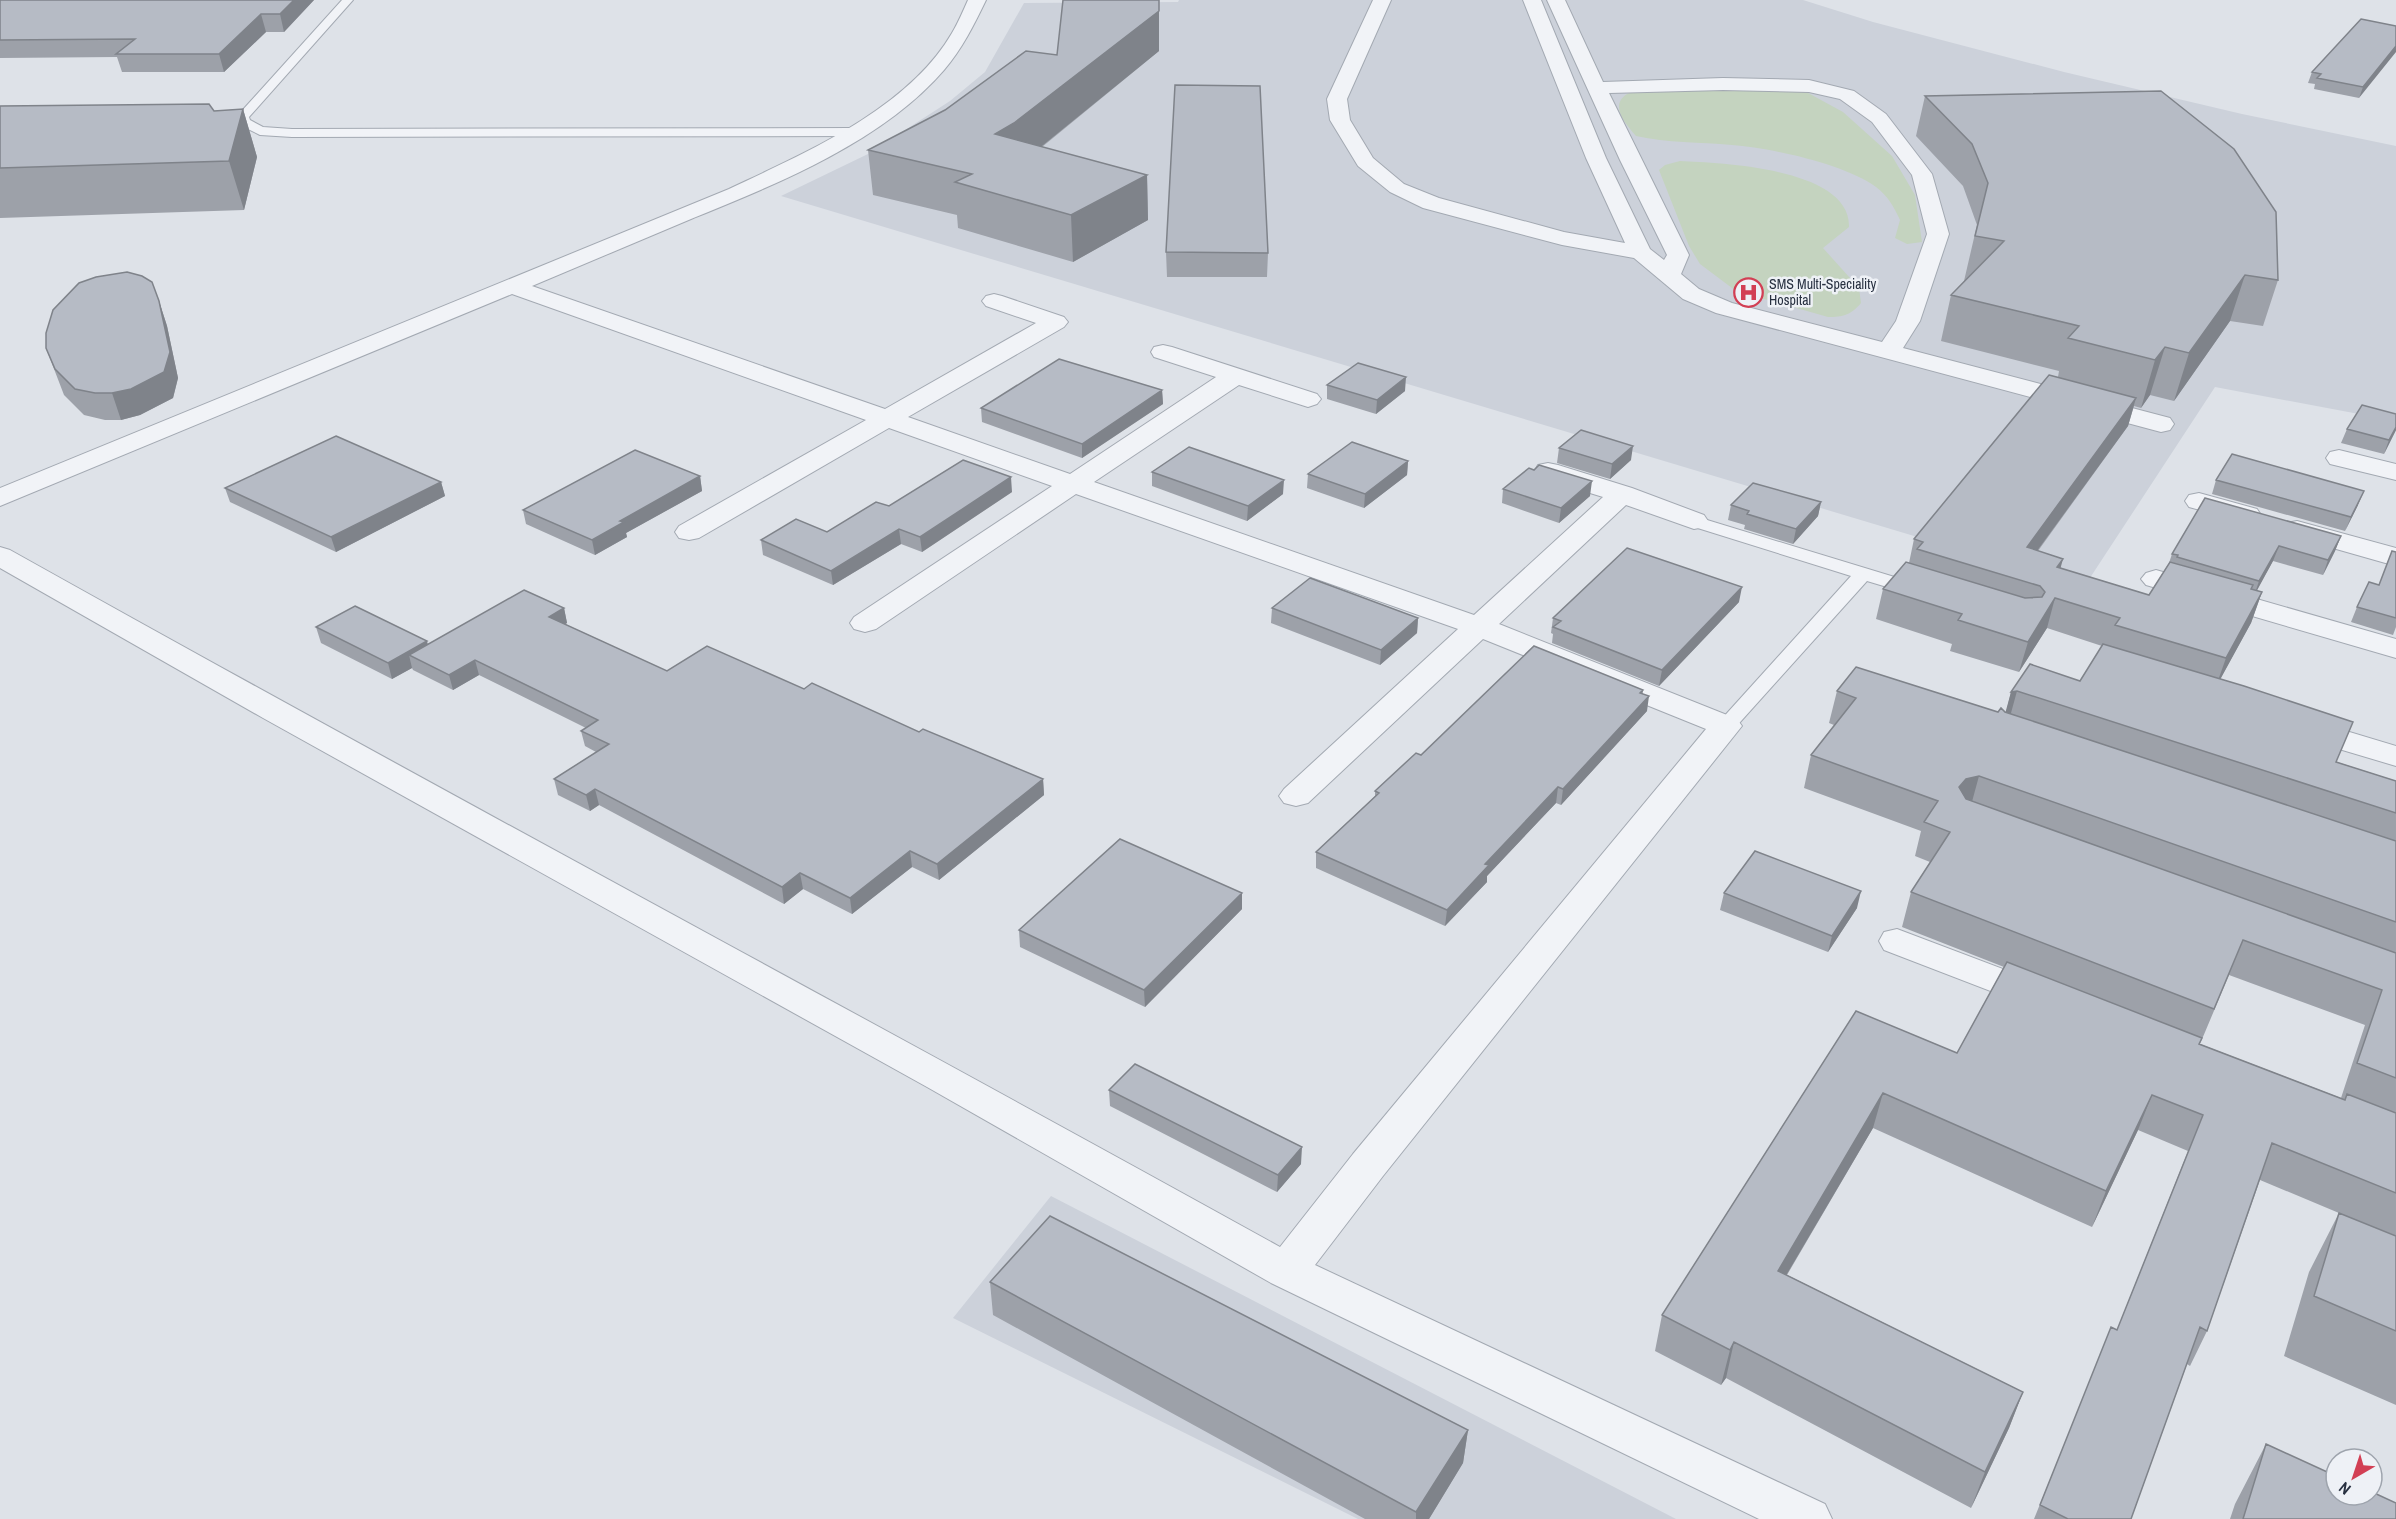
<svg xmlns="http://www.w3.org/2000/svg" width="2396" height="1519" viewBox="0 0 2396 1519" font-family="'Archivo Narrow',sans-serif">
<rect width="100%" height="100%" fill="#dee2e8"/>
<path fill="#ccd1da" d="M1179,0H1803L1873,22L2064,72L2242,114L2396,146V421L2215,387L2084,587L781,196L868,154L950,101L985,72L1024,3L1178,2Z
M1051,1196L1676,1519H1358L953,1318Z"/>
<path fill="#c4d3bf" d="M1799,88L1843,112L1892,156L1915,195L1922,242L1907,244L1895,238L1900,220C1894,207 1888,196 1876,187C1845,164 1771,148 1732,145C1699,142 1668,143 1636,136C1622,120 1606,100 1636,90Z
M1680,161C1722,163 1851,168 1849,227L1823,248L1859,288L1861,303C1851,315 1843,317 1828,317L1736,291L1700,264L1689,246L1659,170L1665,165Z"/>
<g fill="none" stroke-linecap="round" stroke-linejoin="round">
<defs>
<path id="service" d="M342,0H353L249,117L250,120L263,127L292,129L855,128L861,132L855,136L292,137L260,135L240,125L237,117L239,114Z
M1694,516L1924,586L1926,590L1924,594L1917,596L1867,581L1733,730L1726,732L1719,730L1716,726L1719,722L1851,576L1688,525L1685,521L1688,517Z"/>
<path id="minor" d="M968,0H986C974,25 962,49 944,70C882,142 777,184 691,219C638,241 585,264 532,286L885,409L1036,323L986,306L982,301L986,296L994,294L1002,296L1064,317L1068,322L1064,327L908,417L1070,474L1216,377L1154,357L1151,352L1154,347L1163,345L1172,347L1317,394L1321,399L1317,404L1308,407L1239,385L1094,482L1474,615L1603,497L1538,477L1535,471L1538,465L1548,463L1558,465L1632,488L1704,515L1708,521L1704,527L1694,529L1626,505L1499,624L1737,719L1742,726L1383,1176L1315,1265L1825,1504L1832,1519H1759L1271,1283L927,1087L263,718L0,568V547L10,550C431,786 858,1013 1280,1247L1353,1154L1706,729L1483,639L1308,803L1296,806L1284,803L1279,796L1284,789L1458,629L1076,494L876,629L865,632L854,629L850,623L854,617L1052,486L889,428L699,538L689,540L679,538L675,532L679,526L866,420L512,294L0,506V488L729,189C805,153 908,109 952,33C958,23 963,11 968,0Z
M1373,0H1391L1347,99L1350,120L1373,158L1404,184L1439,198L1564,232L1625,243L1586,158L1523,0H1541L1606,158L1650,249L1664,260L1667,255L1620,160L1547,0H1565L1603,82L1723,78L1809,80L1854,91L1886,114L1932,174L1949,234L1920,321L1903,348L2170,418L2174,424L2170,430L2161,432L1716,313L1683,299L1634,258L1562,245L1423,208L1390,192L1358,166L1330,120L1327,99ZM1723,90L1809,92L1840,99L1872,122L1912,175L1927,234L1896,321L1882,342L1732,303L1699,289L1681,274L1689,255L1609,93Z
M2339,450L2396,464V480L2330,464L2326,458L2330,452Z
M2199,493L2257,509L2261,515L2257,521L2247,523L2189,507L2185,501L2189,495Z
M2297,521L2396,548V566L2287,535L2283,529L2287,523Z
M2156,570L2396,639V658L2146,585L2141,579L2146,573Z
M2303,718L2396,746V766L2292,735L2287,728L2292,721Z
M1897,929L2053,988L2059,997L2053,1006L2040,1010L1884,950L1879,941L1884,932Z"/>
</defs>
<use href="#service" stroke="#a3a9b2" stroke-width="2"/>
<use href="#minor" stroke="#a3a9b2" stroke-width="2"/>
<use href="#service" fill="#f1f3f7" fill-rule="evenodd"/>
<use href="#minor" fill="#f1f3f7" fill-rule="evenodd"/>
</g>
<path fill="#9da1a9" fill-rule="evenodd" d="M0,0H314L284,32H266L224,72H122L117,57L0,58Z
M2396,26L2359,98L2314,89L2315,84L2308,83L2312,72Z
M1159,51L1042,147L1147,175L1148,220L1073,262L958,228L957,215L873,195L868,150L1057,55Z
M1925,96L2278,280L2263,326L2230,321L2174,401L2150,395L2141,408L2134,406L2128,426L2038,551L2060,568L2149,595L2169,563L2172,554L2341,536L2335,551L2323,575L2273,561L2256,591L2262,592L2251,623L2220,679L2337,762L2396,781V1405L2284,1356L2309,1272L2339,1213L2260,1180L2207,1331L2190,1366L2187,1364L2131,1519H2034L2097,1363L2117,1330L2188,1151L2138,1130L2092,1227L1873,1128L1787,1275L2023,1392L2009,1428L1971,1508L1726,1378L1721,1385L1655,1351L1662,1315L1856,1011L1957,1053L2004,967L1902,927L1911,892L1930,862L1915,856L1921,831L1804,788L1811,755L1834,725L1829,723L1837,691L2006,713L2011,692L2080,681L2102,646L2047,628L2019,672L1950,651L1952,644L1876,619L1883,589L1909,563L1914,539L2058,377L2059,371L1941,341L1951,295L1964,281L1977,225L1963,186L1916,136ZM2229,975L2365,1025L2341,1098L2200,1044Z
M0,106L214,111L243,109L257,157L244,210L0,218Z
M1166,252L1268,253L1267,277H1167Z
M159,301L167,326L178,378L173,398L140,415L121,420H105L84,415L64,395L46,348Z
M1327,385L1405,391L1376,414L1327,399Z
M1162,390L1163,404L1082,458L982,422L981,408Z
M2347,429L2396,430L2384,454L2341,443Z
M1559,448L1631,460L1610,479L1557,463Z
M1408,461L1407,475L1364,508L1307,488L1308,474Z
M1152,472L1283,494L1247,521L1152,486Z
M700,476L702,491L626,533L627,537L595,555L526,524L523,510Z
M2216,480L2358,505L2345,531L2212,494Z
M441,482L445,496L336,552L230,502L225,488Z
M1503,489L1590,496L1559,523L1502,503Z
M1012,492L922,552L901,544L833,585L763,555L761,540L827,532L889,506Z
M1821,502L1818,516L1793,544L1744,529L1745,525L1728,520L1731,505Z
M2392,551L2396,552V627L2393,635L2351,622L2357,607L2379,585Z
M1739,602L1659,686L1552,643L1553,634L1551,633L1553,618Z
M564,608L567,623L565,624L667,671L804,689L1043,779L1044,795L939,880L912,867L852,914L803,889L784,904L599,805L590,811L558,795L554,779L596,752L585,746L581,731L586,728L479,675L453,690L413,670L412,668L392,679L321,643L316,627L427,641V644Z
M1272,608L1418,618L1417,633L1380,665L1271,623Z
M1643,694L1647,711L1561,805L1556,803L1487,876V882L1445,926L1316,868V852L1375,796V791L1421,755Z
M1242,893V909L1145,1007L1020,947L1019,930Z
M1724,893L1857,908L1828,952L1720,910Z
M1109,1090L1301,1164L1277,1192L1110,1106Z
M990,1282L1468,1430L1463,1463L1429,1519H1365L993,1315Z
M2266,1444L2396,1519H2230L2235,1504Z"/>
<path fill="#7f838a" d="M294,0H314L284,32L280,14Z
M1159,0V51L1016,167L995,134Z
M261,14L266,32L224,72L219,54Z
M2396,46V52L2359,98L2363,87Z
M243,109L257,157L244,210L229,161Z
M1147,175L1148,220L1073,262L1071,215Z
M2245,275L2230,321L2174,401L2189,353Z
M159,301L167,326L178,378L173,398L140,415L121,420L112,393Z
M2165,347L2150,395L2141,408L2155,360Z
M1406,377L1405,391L1376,414L1377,400Z
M1162,390L1163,404L1082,458V444Z
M2136,398L2128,426L2018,577L2027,547Z
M2396,427V430L2384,454L2389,440Z
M1633,446L1631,460L1610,479L1612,464Z
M1408,461L1407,475L1364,508L1365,494Z
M700,476L702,491L626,533L627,537L595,555L592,540L620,521Z
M1011,477L1012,492L922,552L920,537Z
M1284,480L1283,494L1247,521L1248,506Z
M1592,481L1590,496L1559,523L1561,508Z
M441,482L445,496L336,552L331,537Z
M2364,491L2358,505L2345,531L2351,517Z
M1821,502L1818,516L1793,544L1796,529Z
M899,529L901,544L833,585L831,571Z
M2341,536L2335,551L2323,575L2328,560Z
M2279,546L2273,561L2254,596L2259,581Z
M2063,559L2055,588L2057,567Z
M1742,587L1739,602L1659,686L1662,670Z
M2262,592L2251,623L2215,689L2226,658Z
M2055,598L2047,628L2019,672L2028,642Z
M564,608L567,623L552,632L549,617Z
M1418,618L1417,633L1380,665L1381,650Z
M427,641L431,657L409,655L412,668L392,679L388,663Z
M475,660L479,675L453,690L449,675Z
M1643,690L1641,705L1649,696L1647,711L1561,805L1563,789Z
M2017,691L2008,724L2002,725L2011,692Z
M1979,776L1970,809L1959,787L1966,779Z
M1043,779L1044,795L939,880L937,864Z
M1558,787L1556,803L1487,876V882L1445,926L1447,910L1485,864Z
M595,789L599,805L590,811L586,795Z
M910,851L912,867L852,914L850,898Z
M800,873L803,889L784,904L782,887Z
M1861,891L1857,908L1828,952L1832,936Z
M1242,893V909L1145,1007L1144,990Z
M1883,1093L1873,1128L1768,1306L1778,1271Z
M2152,1095L2138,1130L2092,1227L2106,1191Z
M1302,1147L1301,1164L1277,1192L1278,1175Z
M1734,1342L1726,1378L1721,1385L1730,1350Z
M2023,1392L2009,1428L1971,1508L1985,1472Z
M1468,1430L1463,1463L1429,1519H1416V1512Z"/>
<path fill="#b6bbc5" stroke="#7f838a" stroke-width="1.5" d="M0,0H294L280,14H261L219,54H116L135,39L0,40Z
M1063,0H1159V11L1014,123L995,134L1147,175L1071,215L955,182L972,174L868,150L945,110L1026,51L1057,55Z
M2361,19L2396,26V46L2363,87L2317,78L2321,74L2312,72Z
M1175,85L1260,86L1268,253L1166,252Z
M2161,91L2234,149L2276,212L2278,280L2245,275L2189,353L2165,347L2155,360L2068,338L2079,326L1951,295L2004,241L1975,236L1988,183L1972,144L1925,96Z
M209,104L214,111L243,109L229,161L0,168V106Z
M127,272L142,276L152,282L159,301L170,352L164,372L131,389L112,393H95L75,389L55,369L46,348V333L53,310L79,283L96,277Z
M1059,359L1162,390L1082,444L981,408Z
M1358,363L1406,377L1377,400L1327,385Z
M2049,375L2136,398L2027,547L2063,559L2057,567L2149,595L2170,562L2253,585L2251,589L2262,592L2226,658L2115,625L2120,618L2055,598L2028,642L1958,620L1962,614L1883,589L1906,562L2025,598L2042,597L2045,592L2040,586L1917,549L1923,542L1914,539Z
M2362,405L2396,414V427L2389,440L2347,429Z
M1581,430L1633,446L1612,464L1559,448Z
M336,436L441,482L331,537L225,488Z
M1352,442L1408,461L1365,494L1308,474Z
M1189,447L1284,480L1248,506L1152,472Z
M635,450L700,476L620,521L624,522L592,540L523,510Z
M2232,454L2364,491L2351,517L2216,480Z
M963,460L1011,477L920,537L899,529L831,571L761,540L796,519L827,532L876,502L889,506Z
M1539,465L1592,481L1561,508L1503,489L1529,468L1534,470Z
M1753,483L1821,502L1796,529L1747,514L1749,511L1731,505Z
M2205,498L2341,536L2328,560L2279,546L2259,581L2177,557L2178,555L2172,554Z
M1627,548L1742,587L1662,670L1553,627L1561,621L1553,618Z
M2392,551L2396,552V618L2357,607L2369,582L2379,585Z
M1310,578L1418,618L1381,650L1272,608Z
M524,590L564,608L549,617L667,671L707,646L804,689L812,683L919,732L923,729L1043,779L937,864L910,851L850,898L800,873L782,887L595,789L586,795L554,779L609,744L581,731L598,720L475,660L449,675L409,655Z
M355,606L427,641L388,663L316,627Z
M2103,644L2244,686L2353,722L2336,762L2396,781V813L2017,691L2011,692L2030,664L2080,681Z
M1534,646L1643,690L1640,693L1649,696L1563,789L1558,787L1485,864L1489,865L1447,910L1316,852L1379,793L1375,791L1416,753L1421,755Z
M1856,667L1998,712L2001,708L2005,712L2396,841V922L1979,776L1966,779L1959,787L1966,799L2396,953V1078L2357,1063L2382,990L2243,940L2214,1009L1911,892L1950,832L1924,822L1938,801L1811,755L1856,698L1837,691Z
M1120,839L1242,893L1144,990L1019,930Z
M1755,851L1861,891L1832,936L1724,893Z
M2007,962L2202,1038L2199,1044L2345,1100L2347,1094L2396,1113V1193L2272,1143L2207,1331L2200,1327L2131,1519H2068L2040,1505L2111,1327L2117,1330L2203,1115L2152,1095L2106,1191L1883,1093L1778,1271L2023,1392L1985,1472L1734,1342L1730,1350L1662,1315L1856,1011L1957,1053Z
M1135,1064L1302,1147L1278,1175L1109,1090Z
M2339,1213L2396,1236V1331L2314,1296Z
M1050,1216L1468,1430L1416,1512L990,1282Z
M2266,1444L2336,1476V1495H2372V1492L2396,1503V1519H2243Z"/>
<defs>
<symbol id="hospital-ring" viewBox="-11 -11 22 22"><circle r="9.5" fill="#eef1f6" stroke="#d23f54" stroke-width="1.5"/><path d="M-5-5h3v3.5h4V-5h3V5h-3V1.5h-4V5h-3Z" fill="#d23f54"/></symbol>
</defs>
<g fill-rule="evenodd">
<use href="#hospital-ring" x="1732" y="276" width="33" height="33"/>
</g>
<g text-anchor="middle" stroke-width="5" stroke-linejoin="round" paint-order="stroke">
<g font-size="14" fill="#273040" stroke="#eef1f6" text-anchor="start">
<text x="1769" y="289">SMS Multi-Speciality<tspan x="1769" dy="16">Hospital</tspan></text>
</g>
</g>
<g transform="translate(2354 1477) rotate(219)"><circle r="28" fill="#eef1f6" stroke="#9ea4ad" stroke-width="1.5"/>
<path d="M0-4.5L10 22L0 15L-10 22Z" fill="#d23f54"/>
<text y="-9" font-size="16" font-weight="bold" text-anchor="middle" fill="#273040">N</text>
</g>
</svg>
